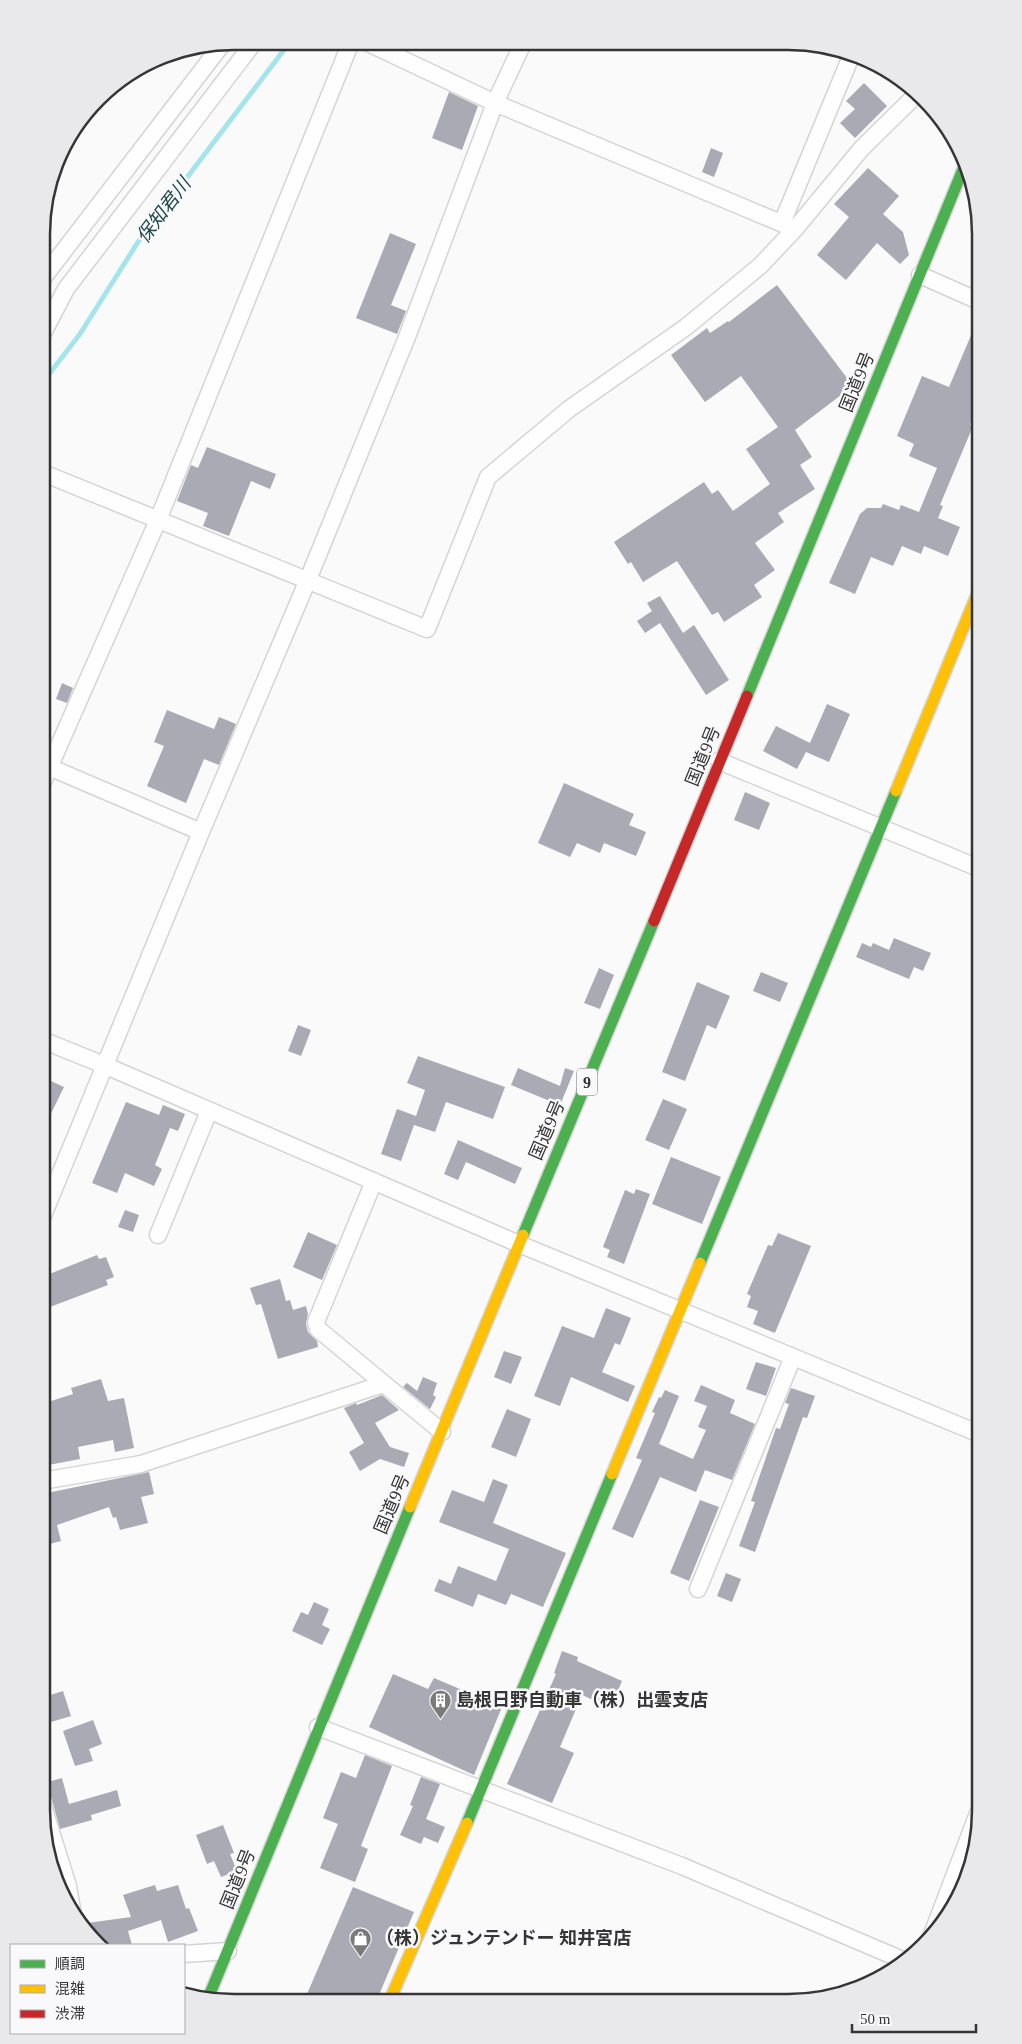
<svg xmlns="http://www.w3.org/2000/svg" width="1022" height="2044" viewBox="0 0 1022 2044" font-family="'Times New Roman','Noto Sans JP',serif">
<rect width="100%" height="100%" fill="#fafafa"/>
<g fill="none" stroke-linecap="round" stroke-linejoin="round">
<path stroke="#a6e4eb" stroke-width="5" d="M43,382L80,334L138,242L290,42"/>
</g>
<path fill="#aaaab4" d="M864,83L887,106L855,138L840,123L855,109L846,101Z
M449,92L478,106L462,150L432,138Z
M711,148L723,153L714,177L702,172Z
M868,168L899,196L883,214L903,232L909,255L900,264L877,243L846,280L817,255L849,217L834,204Z
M390,233L416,244L391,305L406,311L397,334L356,318Z
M777,285L853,386L795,430L812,457L800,465L815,489L778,513L784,522L755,543L775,570L754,585L762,597L724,622L718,612L712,615L677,561L643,582L631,562L628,564L614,542L704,482L712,494L718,490L733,511L770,484L746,449L778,427L741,376L705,402L671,355L707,328L710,333L728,321L729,322Z
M981,312V375L972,397L980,400L970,425L973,426L940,505L943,506L938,518L960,527L948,556L924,546L921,554L902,546L893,566L871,557L855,594L829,583L860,514L867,508H881L883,504L899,510L901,505L919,512L937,468L909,456L914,444L897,436L922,376L949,387Z
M207,447L276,474L270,489L251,481L229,536L203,526L208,513L177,501L191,465L198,468Z
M660,596L683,633L694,625L729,680L706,695L660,623L645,633L637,621L652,611L647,603Z
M62,683L73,688L67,703L56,699Z
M827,704L850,714L829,762L806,752L797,769L763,751L776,726L810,743Z
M167,710L214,729L219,717L236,724L219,765L204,759L186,803L147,786L164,746L154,742Z
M564,783L634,814L629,825L646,832L636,856L604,843L600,853L577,843L570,857L538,843Z
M745,792L770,803L759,830L734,820Z
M894,938L931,953L923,971L914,967L909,979L856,957L862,943L871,947L873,943L889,950Z
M599,968L614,975L600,1009L584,1003Z
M761,972L788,983L780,1002L753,991Z
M697,982L730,996L716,1029L707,1025L685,1081L662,1072Z
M298,1025L311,1030L301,1056L288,1051Z
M418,1056L505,1087L493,1119L446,1102L435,1132L414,1125L401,1161L381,1154L397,1109L416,1116L425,1090L407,1083Z
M518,1068L560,1086L565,1068L574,1071L554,1120L550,1119L554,1106L551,1105L552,1102L511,1085Z
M42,1077L64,1087L42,1132Z
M663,1099L687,1109L669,1150L645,1140Z
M126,1102L159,1115L163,1105L185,1114L178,1131L170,1128L155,1165L162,1169L154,1186L125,1173L117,1193L92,1183Z
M458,1140L522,1168L515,1184L466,1162L458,1180L444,1174Z
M671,1157L721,1177L702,1224L652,1204Z
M636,1189L650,1194L624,1264L607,1257L610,1250L603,1247L625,1190L634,1194Z
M125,1210L139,1215L133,1232L118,1227Z
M308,1232L337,1245L322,1280L293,1267Z
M778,1233L811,1246L775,1333L753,1324L758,1311L747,1307L751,1296L747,1294L768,1245L772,1246Z
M97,1255L99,1259L106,1257L114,1277L106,1280L108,1285L42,1310V1277Z
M280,1279L286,1301L290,1300L293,1310L306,1306L308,1314L306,1324L308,1332L317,1341L318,1347L278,1359L261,1304L256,1305L250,1288Z
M606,1308L631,1318L620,1345L615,1343L602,1372L635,1386L628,1402L571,1377L560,1406L534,1396L562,1326L594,1338Z
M504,1351L522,1357L511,1384L494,1377Z
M756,1362L776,1368L766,1396L746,1389Z
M423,1377L437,1383L433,1395L436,1397L430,1409L403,1387L407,1383L417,1391Z
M101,1379L108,1401L124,1398L134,1448L115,1452L113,1440L78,1447L80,1459L43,1466L42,1457V1404L73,1394L71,1388Z
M701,1385L735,1400L730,1413L755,1424L732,1480L705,1470L696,1492L660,1477L633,1538L612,1529L642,1460L636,1458L655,1413L652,1412L659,1397L661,1398L665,1390L679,1396L659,1444L693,1459L706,1430L698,1427L707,1406L694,1401Z
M791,1388L815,1396L807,1418L803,1417L755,1552L739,1546L755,1502L751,1501L776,1428L780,1429L789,1404L785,1403Z
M382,1395L399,1410L375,1423L390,1447L409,1453L404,1467L380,1459L360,1471L349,1452L364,1443L344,1408L356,1403L357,1405Z
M507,1409L531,1419L516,1457L491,1447Z
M149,1472L154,1494L141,1497L148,1523L120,1530L116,1517L113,1518L109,1507L57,1525L61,1541L42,1546V1494Z
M493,1479L508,1485L493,1523L566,1553L543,1607L511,1594L506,1605L478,1594L473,1607L434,1591L439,1579L451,1584L458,1566L496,1581L509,1549L439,1522L452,1490L484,1502Z
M700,1500L719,1507L689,1581L670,1573Z
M726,1573L741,1579L732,1602L717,1596Z
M314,1602L329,1609L322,1625L330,1629L322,1645L292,1631L301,1612L308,1615Z
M562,1651L578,1657L577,1661L622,1681L611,1708L582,1695L560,1747L574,1753L552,1803L507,1784L556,1674L554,1673Z
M393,1674L428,1689L434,1678L502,1707L474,1775L369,1727Z
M63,1691L71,1716L41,1725V1698Z
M93,1720L102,1744L89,1749L93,1761L75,1766L63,1731Z
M365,1755L392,1766L361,1846L368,1849L355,1882L320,1868L338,1824L323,1818L341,1772L356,1778Z
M421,1777L440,1784L426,1819L445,1827L438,1843L424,1837L421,1844L400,1835L413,1806L410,1805Z
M62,1778L69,1804L117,1790L121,1806L91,1815L92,1820L60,1829L51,1797L47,1792L41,1790V1784Z
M223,1825L234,1853L230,1854L237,1871L221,1877L214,1861L207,1864L196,1835Z
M155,1885L157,1891L178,1885L186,1909L189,1908L198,1931L168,1942L161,1920L128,1931L132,1945H99L80,1924L131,1917L123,1895Z
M353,1887L414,1912L376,2002L304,2001Z"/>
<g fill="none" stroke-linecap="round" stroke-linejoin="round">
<defs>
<path id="street" d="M366,42L495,103L795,229
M782,223L852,54
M920,275L981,302
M43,278L223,43
M43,333L66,289L255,41
M43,473L427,629L488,477L569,409L686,327L760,266L795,229L862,148L913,98L921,96
M719,761L981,869
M42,764L201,832
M42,784L158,520L351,42
M42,1040L104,1065L519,1244L980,1434
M374,1181L316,1322L318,1329L442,1432
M42,1218L201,832L307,582L407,337L495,103L523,43
M158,1235L209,1111
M42,1481L141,1464L383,1384
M698,1589L793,1357
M318,1727L682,1866L905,1961
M41,1800L68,1886L73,1915
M931,1937L980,1808
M184,1954L228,1951"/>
<path id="fast" d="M747,696L966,162
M523,1235L654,921
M700,1263L896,791
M467,1823L612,1474
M207,2001L410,1507"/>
<path id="slow" d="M896,791L981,585
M612,1474L700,1263
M410,1507L523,1235
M389,2002L467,1823"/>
<path id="jam" d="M654,921L747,696"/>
</defs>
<use href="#street" stroke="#d4d4d4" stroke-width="19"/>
<use href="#fast" stroke="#d4d4d4" stroke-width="14"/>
<use href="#slow" stroke="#d4d4d4" stroke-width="14"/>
<use href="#jam" stroke="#d4d4d4" stroke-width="14"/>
<use href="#street" stroke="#fefefe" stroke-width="16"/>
<use href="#fast" stroke="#4caf50" stroke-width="11"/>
<use href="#slow" stroke="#ffc107" stroke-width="11"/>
<use href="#jam" stroke="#c62828" stroke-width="11"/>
</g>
<defs>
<symbol id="building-pin" viewBox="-11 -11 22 30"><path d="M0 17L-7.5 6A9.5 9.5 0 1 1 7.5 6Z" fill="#7a7a7a" stroke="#f9f9fb"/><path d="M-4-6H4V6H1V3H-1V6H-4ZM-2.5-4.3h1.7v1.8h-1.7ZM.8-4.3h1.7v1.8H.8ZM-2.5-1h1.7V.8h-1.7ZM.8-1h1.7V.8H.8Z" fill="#fff"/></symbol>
<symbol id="shop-pin" viewBox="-11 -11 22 30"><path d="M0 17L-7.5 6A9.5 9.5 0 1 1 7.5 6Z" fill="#7a7a7a" stroke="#f9f9fb"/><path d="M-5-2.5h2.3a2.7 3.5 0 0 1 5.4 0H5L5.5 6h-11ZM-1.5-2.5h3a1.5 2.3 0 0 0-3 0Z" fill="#fff"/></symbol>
</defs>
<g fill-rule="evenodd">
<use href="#building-pin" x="428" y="1688" width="25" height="34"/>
<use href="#shop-pin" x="348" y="1926" width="25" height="34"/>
</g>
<g text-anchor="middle" stroke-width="5" stroke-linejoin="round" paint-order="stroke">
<rect fill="#f9f9fb" stroke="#707070" stroke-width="1" x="577" y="1068.5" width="20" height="27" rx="4"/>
<g font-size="16" font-weight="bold" fill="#353535">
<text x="587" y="1088">9</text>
</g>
<g font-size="18" fill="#353535" stroke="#f9f9fb">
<text transform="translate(857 382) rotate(-68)" y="6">国道9号</text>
<text transform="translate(703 756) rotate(-68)" y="6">国道9号</text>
<text transform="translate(547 1130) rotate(-67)" y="6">国道9号</text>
<text transform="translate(392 1504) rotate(-67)" y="6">国道9号</text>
<text transform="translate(238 1879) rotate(-68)" y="6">国道9号</text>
</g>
<g font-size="18" font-weight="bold" fill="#353535" stroke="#f9f9fb" text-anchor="start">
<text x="456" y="1706">島根日野自動車（株）出雲支店</text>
<text x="376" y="1944">（株）ジュンテンドー 知井宮店</text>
</g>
<g font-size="19" font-style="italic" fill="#20494d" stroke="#f9f9fb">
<text transform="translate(163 210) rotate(-53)" y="7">保知君川</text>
</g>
</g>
<path d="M0 0H1022V2044H0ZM234 50H788A184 184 0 0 1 972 234V1810A184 184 0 0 1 788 1994H234A184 184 0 0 1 50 1810V234A184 184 0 0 1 234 50Z" fill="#e9e9eb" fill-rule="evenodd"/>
<path fill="none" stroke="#353535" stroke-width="2.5" d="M234 50H788A184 184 0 0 1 972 234V1810A184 184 0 0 1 788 1994H234A184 184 0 0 1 50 1810V234A184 184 0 0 1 234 50Z"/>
<rect x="10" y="1944" width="175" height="90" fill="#f9f9fb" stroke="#ababac"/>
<rect x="20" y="1960" width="25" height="8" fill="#4caf50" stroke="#ababac"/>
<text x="55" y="1969" font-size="15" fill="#353535">順調</text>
<rect x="20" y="1985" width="25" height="8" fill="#ffc107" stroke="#ababac"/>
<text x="55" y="1994" font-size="15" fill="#353535">混雑</text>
<rect x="20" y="2010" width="25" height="8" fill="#c62828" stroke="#ababac"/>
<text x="55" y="2019" font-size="15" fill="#353535">渋滞</text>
<path d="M852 2024v8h124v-8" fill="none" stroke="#353535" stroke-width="2.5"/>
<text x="860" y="2024" font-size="15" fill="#353535" stroke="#f9f9fb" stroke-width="4" paint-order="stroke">50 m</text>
</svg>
